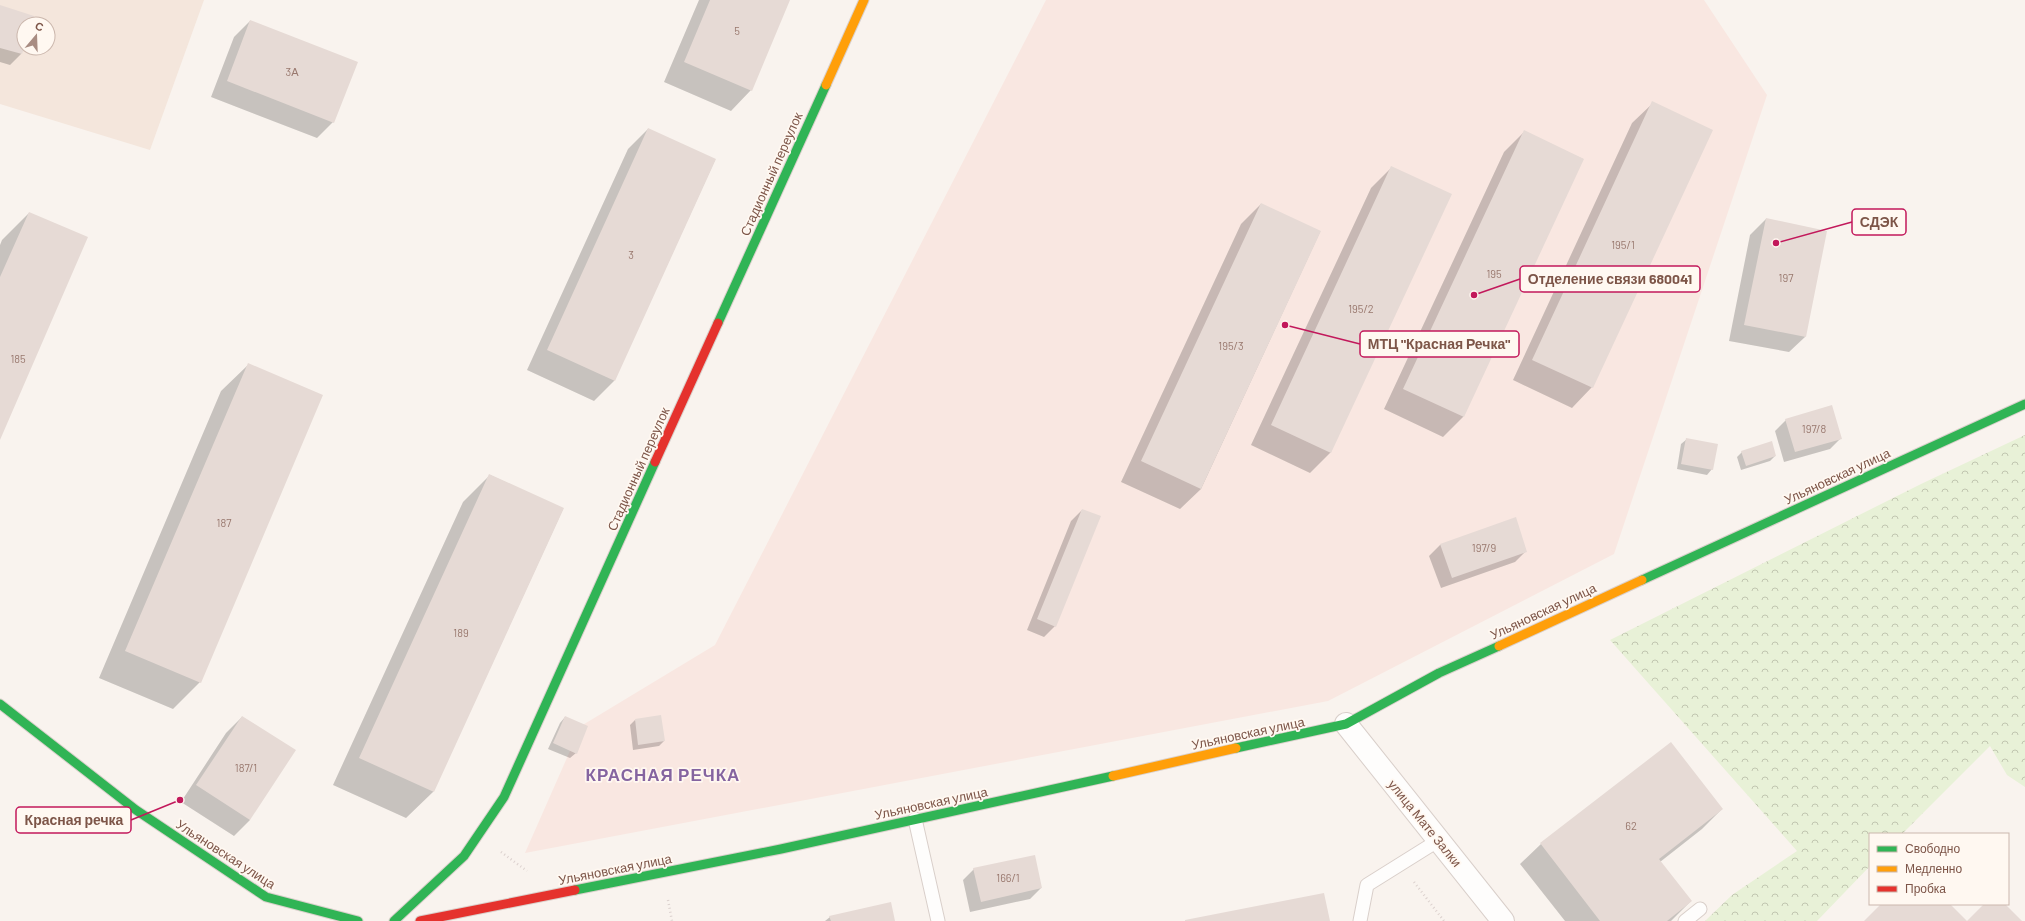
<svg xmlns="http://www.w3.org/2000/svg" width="2025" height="921" viewBox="0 0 2025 921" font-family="Barlow,sans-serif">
<defs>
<pattern id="forest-crowns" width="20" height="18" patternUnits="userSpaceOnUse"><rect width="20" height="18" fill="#e8f1d7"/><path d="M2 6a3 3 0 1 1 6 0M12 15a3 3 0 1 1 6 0" fill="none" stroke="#c1c6b0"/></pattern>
</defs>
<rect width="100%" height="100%" fill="#f9f3ee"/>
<path fill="#f4e6dc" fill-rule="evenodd" d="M0,0H204L150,150L0,104ZM24,24H48V48H24Z"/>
<path fill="#f9e7e1" d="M1046,0H1704L1767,95L1614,554L1328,701L525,853L581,726L715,645Z"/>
<path fill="url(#forest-crowns)" d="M2025,435V787L2007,775L1990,746L1902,834H1870V866L1817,921H1705L1732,895L1797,851L1610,640L1921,484Z"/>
<path fill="#0003" d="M699,0H789L751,90L731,111L664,82Z
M0,6L30,24H24V45L21,54L10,65L0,62Z
M250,21L333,122L317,138L211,97L234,37Z
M1653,103L1592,387L1572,408L1513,380L1632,123Z
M648,129L715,160L614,381L594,401L527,370L628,149Z
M1524,132L1583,159L1463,417L1443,437L1384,409L1504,152Z
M1391,168L1331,452L1310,473L1251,445L1371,188Z
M1261,204L1320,232L1201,489L1180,509L1121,482L1241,224Z
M29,213L0,438V245L2,240Z
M1766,219L1805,337L1789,352L1729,341L1750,235Z
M248,365L200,682L173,709L99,678L221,391Z
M1786,420L1841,438L1830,449L1784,462L1775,431Z
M1687,439L1712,469L1707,475L1677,469L1681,444Z
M1742,452L1775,456L1770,461L1741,470L1737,457Z
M490,475L563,509L433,792L406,818L333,785L463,502Z
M1082,510L1055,626L1044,637L1027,630L1071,521Z
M1515,519L1526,551L1515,562L1441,588L1429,556L1440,545Z
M242,717L250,820L234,836L181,802L226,733Z
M565,717L576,753L570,758L548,749L560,723Z
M635,720L664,741L659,746L633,750L630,725Z
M1722,809L1702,829L1660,862L1691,901L1671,921H1565L1520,864L1541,844Z
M974,869L1041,888L1030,899L970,912L963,880Z
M830,917L894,921H825Z"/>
<path fill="#e6dad5" d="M710,0H790L752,91L684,62Z
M0,5L34,16L31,24H24V48L22,54L0,48Z
M250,20L358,62L334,123L227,81Z
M1652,101L1713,130L1593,388L1532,360Z
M648,128L716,159L615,381L547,350Z
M1524,130L1584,159L1464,417L1403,389Z
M1391,166L1452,194L1331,453L1271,425Z
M1261,203L1321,231L1201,489L1141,461Z
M29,212L88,237L0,440V277Z
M1766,218L1827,231L1806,337L1744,325Z
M248,363L323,395L201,683L125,651Z
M1832,405L1842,439L1795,452L1785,419Z
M1686,438L1718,444L1713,470L1681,464Z
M1772,441L1776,456L1746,466L1741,451Z
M489,474L564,508L434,792L359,758Z
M1082,509L1101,516L1056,627L1037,619Z
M1516,517L1527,552L1452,578L1440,544Z
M661,715L665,741L638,745L635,719Z
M242,716L296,750L250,820L196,785Z
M565,716L588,726L577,754L553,743Z
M1671,742L1723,809L1659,859L1692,901L1667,921H1600L1540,843Z
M1035,855L1042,888L981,902L973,868Z
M1324,893L1330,921H1185V920Z
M891,902L895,921H831L829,916Z
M1881,904H1950L1967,921L1984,904H2005L2022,921H1864Z"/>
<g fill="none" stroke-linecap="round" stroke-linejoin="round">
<defs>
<path id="lane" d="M915,819L938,921
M1360,921L1367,885L1439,840
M1685,921L1700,909"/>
<path id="street" d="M1346,724L1503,921"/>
<path id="fast" d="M718,323L826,85
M1642,580L2025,404
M0,704L136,810L266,897L358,921
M1236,748L1346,724L1439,673L1499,646
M575,890L781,849L1113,776
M394,921L464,856L504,797L655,462"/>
<path id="slow" d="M826,85L864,0
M1499,646L1642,580
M1113,776L1236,748"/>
<path id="jam" d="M655,462L718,323
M420,921L575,890"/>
</defs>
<use href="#lane" stroke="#d9cfca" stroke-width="15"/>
<use href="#street" stroke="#d9cfca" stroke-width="24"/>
<use href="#fast" stroke="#dad0cb" stroke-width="11"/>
<use href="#slow" stroke="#dad0cb" stroke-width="11"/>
<use href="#jam" stroke="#dad0cb" stroke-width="11"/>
<path stroke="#dcd1ce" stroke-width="2.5" stroke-dasharray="1 3" stroke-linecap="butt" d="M501,852L527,871
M1414,882L1444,921
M668,900L672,921"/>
<use href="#lane" stroke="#fefdfc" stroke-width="13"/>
<use href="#street" stroke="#fefdfc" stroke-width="22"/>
<use href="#fast" stroke="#30b455" stroke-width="9"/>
<use href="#slow" stroke="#ff9f0a" stroke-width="9"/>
<use href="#jam" stroke="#e5322d" stroke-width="9"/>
</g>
<g text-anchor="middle" stroke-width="3.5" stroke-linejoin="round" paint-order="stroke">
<g font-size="11" fill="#99786e">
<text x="737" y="35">5</text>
<text x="292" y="76">3А</text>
<text x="1623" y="249">195/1</text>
<text x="631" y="259">3</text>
<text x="1494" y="278">195</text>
<text x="1786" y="282">197</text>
<text x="1361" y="313">195/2</text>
<text x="1231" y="350">195/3</text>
<text x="18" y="363">185</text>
<text x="1814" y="433">197/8</text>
<text x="224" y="527">187</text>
<text x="1484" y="552">197/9</text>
<text x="461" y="637">189</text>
<text x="246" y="772">187/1</text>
<text x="1631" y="830">62</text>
<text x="1008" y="882">166/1</text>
</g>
<g font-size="13" fill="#7d5548" stroke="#fff8f1">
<text transform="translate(771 174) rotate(-66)" y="5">Стадионный переулок</text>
<text transform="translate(638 469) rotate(-66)" y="5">Стадионный переулок</text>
<text transform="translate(1837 476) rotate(-25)" y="5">Ульяновская улица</text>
<text transform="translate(1543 611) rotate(-25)" y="5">Ульяновская улица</text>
<text transform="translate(1248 733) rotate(-12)" y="5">Ульяновская улица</text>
<text transform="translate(931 803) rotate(-12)" y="5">Ульяновская улица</text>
<text transform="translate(1425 823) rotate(51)" y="5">улица Мате Залки</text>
<text transform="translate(226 854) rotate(33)" y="5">Ульяновская улица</text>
<text transform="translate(615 869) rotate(-11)" y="5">Ульяновская улица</text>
</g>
<g font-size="17" font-weight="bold" letter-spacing="1" fill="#8564a0" stroke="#fff8f1">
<text x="663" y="781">КРАСНАЯ РЕЧКА</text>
</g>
</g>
<path fill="none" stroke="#c2185b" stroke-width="1.5" d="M1776 243L1852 222M1474 295L1520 279M1285 325L1360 344M180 800L131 820"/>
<g fill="#c2185b" stroke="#fff8f1" stroke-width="1.5">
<circle cx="1776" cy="243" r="4"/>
<circle cx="1474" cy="295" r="4"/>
<circle cx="1285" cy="325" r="4"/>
<circle cx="180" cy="800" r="4"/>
</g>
<g fill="#fff8f1" stroke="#c2185b" stroke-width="1.5">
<rect x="1852" y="209" width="54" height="26" rx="4"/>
<rect x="1520" y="266" width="180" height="26" rx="4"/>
<rect x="1360" y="331" width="159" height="26" rx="4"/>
<rect x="16" y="807" width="115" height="26" rx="4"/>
</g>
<g font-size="14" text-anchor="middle" font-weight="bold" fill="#7d5548">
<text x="1879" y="227">СДЭК</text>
<text x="1610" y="284">Отделение связи 680041</text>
<text x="1439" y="349">МТЦ "Красная Речка"</text>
<text x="74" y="825">Красная речка</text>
</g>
<rect x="1869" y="833" width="140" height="72" fill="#fff8f1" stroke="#cbb7ad"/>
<rect x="1877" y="846" width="20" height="6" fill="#30b455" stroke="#cbb7ad"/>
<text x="1905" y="853" font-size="12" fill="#7d5548">Свободно</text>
<rect x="1877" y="866" width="20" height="6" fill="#ff9f0a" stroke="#cbb7ad"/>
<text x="1905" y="873" font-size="12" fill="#7d5548">Медленно</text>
<rect x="1877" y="886" width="20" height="6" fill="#e5322d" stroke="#cbb7ad"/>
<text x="1905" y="893" font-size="12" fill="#7d5548">Пробка</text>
<g transform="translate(36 36) rotate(19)"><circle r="19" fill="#fff8f1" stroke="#cbb7ad"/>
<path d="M0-3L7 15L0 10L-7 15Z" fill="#a88c82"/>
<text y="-6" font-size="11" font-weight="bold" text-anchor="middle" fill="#7d5548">С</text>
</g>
</svg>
